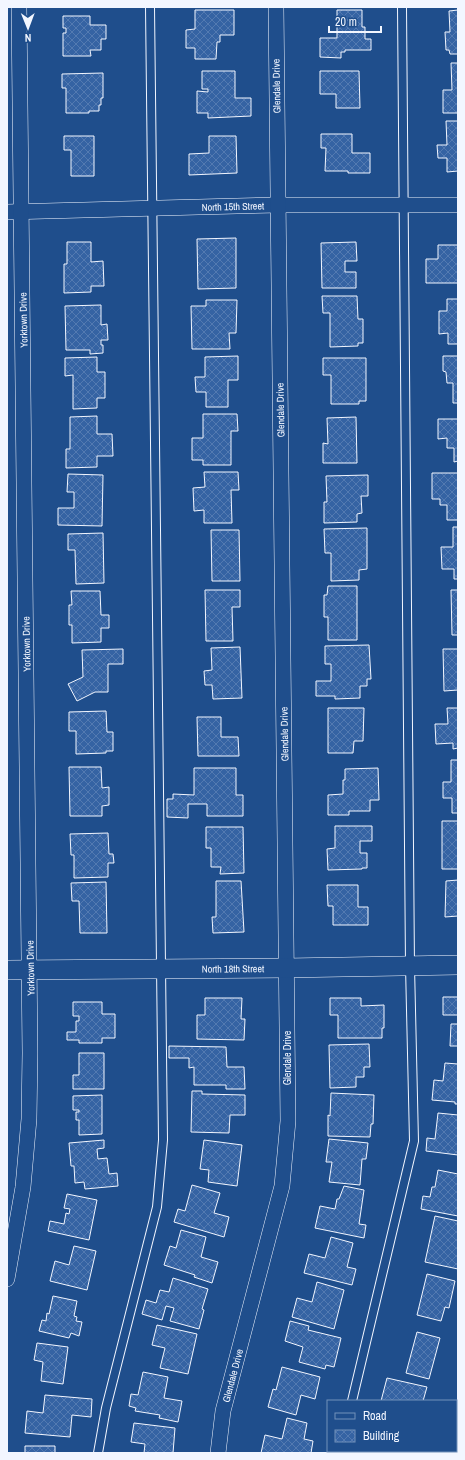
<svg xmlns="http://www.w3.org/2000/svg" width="465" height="1460" viewBox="0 0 465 1460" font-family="'Archivo Narrow',sans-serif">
<defs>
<pattern id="building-cross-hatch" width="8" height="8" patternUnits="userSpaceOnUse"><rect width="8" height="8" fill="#3563a3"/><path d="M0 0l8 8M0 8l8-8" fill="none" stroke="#537ab1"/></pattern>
</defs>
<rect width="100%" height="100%" fill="#1f4e8c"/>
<path fill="url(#building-cross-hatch)" stroke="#f2f6ff" d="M195,10H234V35H220V42H217L216,59H195V48H186V30L195,29Z
M337,10H362V27H365V39H371V50H345V52H341V58L320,57V38H337Z
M458,10V54H450L449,50H446L445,32H450L449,11Z
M63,16H90V25H106V39H101V50H90L91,56H63V33H66V28H63Z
M451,63H458V113H443V90H452Z
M202,71H235V98H251V116L208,118V113H197V91L208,92V89H202Z
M320,71H359L360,108H336V94H320Z
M103,73V98H101V105H99V111H89V113H66V88H62V74Z
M446,121H458V171L447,172V158H438L437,145H447Z
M321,134H352V153H370V173H348V171H325L326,148H321Z
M64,136H94V176H71V150H64Z
M209,136H236L237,173L189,175V154L209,153Z
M236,238V288L198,289L197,239Z
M67,242H91V262L103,261L104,286H91V292L64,293V264H67Z
M356,242L357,261H345V272H356V288H322L321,243Z
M438,245H458V283H426V259H438Z
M322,296H357L358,319H363V343H358V346L330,347V313H323Z
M447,299H458V344H448V333L439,334V311H447Z
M206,300H237L236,333H229L230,349H192L191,306H206Z
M101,305V325L107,324L108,340H101V345H103V353L90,354V350H66L65,306Z
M238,356V380H228V407H206V392H196L195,377H205V357Z
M443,356H458V403H453V383H447L446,372L443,371Z
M97,357V372H105V398H97V408L73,409V375L65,376V358Z
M323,358H366V401H359V404H331V375H323Z
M203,414H237L238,431H231V465H203V460H192V438H203Z
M97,416V434H112L113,456H97V467L66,468V449H70V417Z
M356,417L357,463H323V443L328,444L327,418Z
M438,419H458V461L454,462V448H447V438L438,439Z
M204,472H238L239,490H231L232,523H204V510L194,511L193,488L205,487Z
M432,473H458V520H447V505H440V499H432Z
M68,474L103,475L102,526L58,525V508H74V492H67Z
M368,475V496H361L362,513L357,514V522L324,523V502H327L326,476Z
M453,527H458V579H454V569H442L441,547H453Z
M367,528V569L359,570V580L331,581V553H325L324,529Z
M211,530H239L240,581H212Z
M103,533L104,583L76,584L75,550H68V534Z
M328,586H357V640H328V617H324V595H327Z
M205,590H240V607H232L233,641H206Z
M451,590H458V635H452Z
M71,591H100L101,615H109V628H101V642L72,643V625H69V605H72Z
M369,645L371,679H367V686H360V698L335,699V696H316V681H331V664H325V646Z
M240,647L242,698L213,699L212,685H205L204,671L212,670L211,648Z
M123,649V664H108V692H95L77,701L68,684L83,677L82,650Z
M443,649H458V690L444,691Z
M328,708H364L363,741H354L353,753H328Z
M447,708H458V748L453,749V743L436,744L435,724H448Z
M106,711L107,732H113V751H106V753L76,754V731H69V712Z
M197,717H221V737H238L239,756H198Z
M451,760H458V813H452V798H443V782H451Z
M69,767H101L102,788L109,787V805L102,806V816H70Z
M194,768H236V795H243V816H207V804H188V818L167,817V799H173V794L194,795Z
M378,768L379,800H370V811H349V815H328V795L343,794V780H345V769Z
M442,821H458V869H442Z
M335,826H372V841H360V853H367V868H362V869L328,870L327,849L335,848Z
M206,827H243L244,873L220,874L221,867H211V848H206Z
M108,833L109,854H113L114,863H108V877L74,878V855H71L70,834Z
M458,880V916L445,917L446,881Z
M216,881H241L244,932L213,933L212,917H216Z
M106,882L107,933H80L79,901H72L71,883Z
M327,885H358V907H368V925H333V906H328Z
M443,997H458V1015H443Z
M205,998H242L241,1019H245L244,1040L197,1039V1015H205Z
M330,998H361V1006L384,1005V1028H382V1038H338V1015H330Z
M73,1002H102V1014H115V1038H102V1043H79V1040H67V1032H76V1021H79V1016H73Z
M451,1024H458V1046H450Z
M369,1044L370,1067H364V1077H356V1087L330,1088L329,1045Z
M169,1046L226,1047L227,1067H244L245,1089H226V1085H194V1067L189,1068V1058H169Z
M79,1053H104V1089H73V1075H79Z
M445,1063L458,1064V1104H455V1102L432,1100L434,1080L443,1081Z
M192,1091H202V1094L245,1095V1115H230L229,1133L191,1132Z
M331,1093L374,1095L373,1124H371L370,1137L328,1136V1115L330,1116Z
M102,1095V1134L79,1135V1120H76V1112H79V1110H73V1096Z
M438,1113L458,1115V1155L426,1151L427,1138L435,1139Z
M329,1139L368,1143L366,1159H362L360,1185L329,1182L332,1162H326Z
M104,1140V1148L97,1149L98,1159L107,1158L109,1174L117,1173L118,1186L85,1189L84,1182L75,1183L74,1166H71L69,1143Z
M204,1140L242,1145L237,1186L208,1182L209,1170L200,1169Z
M438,1170L458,1174V1216L421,1209L423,1196L430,1197L432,1187H435Z
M192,1185L220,1193L214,1213L229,1217L224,1237L174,1222L178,1209L185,1211Z
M344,1186L364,1190L359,1224L366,1225L364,1238L315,1228L320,1206L335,1209L337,1199H339Z
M67,1194L97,1200L89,1240L48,1231L50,1221L64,1224L66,1213L69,1214L70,1209L64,1208Z
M435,1216L458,1221V1269L425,1262Z
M181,1230L206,1237L201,1257L218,1262L212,1283L194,1277L195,1275L164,1265L170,1246L176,1248Z
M331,1237L353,1243L347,1267L356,1269L352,1285L304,1273L309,1254L325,1258Z
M74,1246L96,1251L87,1290L50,1281L55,1261L69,1265Z
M427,1274L455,1281L449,1308L445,1307L441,1321L417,1315Z
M173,1278L208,1289L202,1309L204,1310L199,1329L170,1321L174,1308L166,1306L162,1320L142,1314L146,1300L156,1303L160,1290L169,1292Z
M317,1282L344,1290L334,1329L292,1317L297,1298L312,1302Z
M53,1296L77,1301L74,1316L77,1317L76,1321L82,1322L79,1336L71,1333L69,1338L39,1331L42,1320L46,1321L47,1313L49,1314Z
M290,1321L309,1326L308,1330L341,1338L334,1367L326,1365L325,1369L299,1362L303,1347L285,1341Z
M157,1325L197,1334L188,1374L160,1368L165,1348L152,1345Z
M417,1332L440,1338L429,1379L406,1373Z
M37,1343L68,1347L63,1384L41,1381L43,1362L34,1360Z
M282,1367L320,1377L315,1399L301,1395L296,1415L268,1407L273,1389L276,1390Z
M143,1372L168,1377L164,1398L182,1401L178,1422L159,1418L160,1415L135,1411L136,1408L129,1406L131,1394L138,1395Z
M387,1378L427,1387L423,1401H381Z
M45,1395L92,1399L91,1417L72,1415L70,1437L25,1433L27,1411L43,1413Z
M287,1418L307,1423L304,1439L313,1441L311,1453H261L265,1435L282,1439Z
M134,1423L175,1428L173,1453H144L145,1444L131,1442Z
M25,1446H55V1453H25Z
M373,1451H413V1453H376Z"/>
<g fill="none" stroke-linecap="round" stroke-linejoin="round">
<defs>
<path id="service" d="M352,1401L414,1141L410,966L402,7
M98,1453L106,1408L157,1207L163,1140L150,7
M340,1453L341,1451"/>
<g id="minor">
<path id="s1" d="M7,212L277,205H458"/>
<path d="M7,1279L23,1187L29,1119L30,1053L19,7"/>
<path id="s2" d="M218,1453L223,1411L282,1186L288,1121L276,7"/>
</g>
<g id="tertiary">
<path id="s3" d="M7,970L286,968L458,965"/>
</g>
</defs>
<use href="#service" stroke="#f2f6ff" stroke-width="10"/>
<use href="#minor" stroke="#f2f6ff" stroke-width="16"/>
<use href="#tertiary" stroke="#f2f6ff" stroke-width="20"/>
<use href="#service" stroke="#1f4e8c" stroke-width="8"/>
<use href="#minor" stroke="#1f4e8c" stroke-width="15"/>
<use href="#tertiary" stroke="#1f4e8c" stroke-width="19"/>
</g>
<g text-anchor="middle" stroke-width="3" stroke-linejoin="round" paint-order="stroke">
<g font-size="10" fill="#f2f6ff" stroke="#1f4e8c">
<text transform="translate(276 86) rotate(-91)" y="4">Glendale Drive</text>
<text dy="4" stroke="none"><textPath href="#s1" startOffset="226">North 15th Street</textPath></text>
<text transform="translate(23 320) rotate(-91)" y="4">Yorktown Drive</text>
<text transform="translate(280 410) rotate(-91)" y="4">Glendale Drive</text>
<text transform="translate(26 644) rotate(-91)" y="4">Yorktown Drive</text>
<text transform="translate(284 734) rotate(-91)" y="4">Glendale Drive</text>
<text transform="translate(30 968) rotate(-91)" y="4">Yorktown Drive</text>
<text dy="4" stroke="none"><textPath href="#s3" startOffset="226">North 18th Street</textPath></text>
<text transform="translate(287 1058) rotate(-90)" y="4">Glendale Drive</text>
<text dy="4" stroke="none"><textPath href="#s2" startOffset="79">Glendale Drive</textPath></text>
</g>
</g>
<rect width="465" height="1460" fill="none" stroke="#f2f6ff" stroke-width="16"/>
<rect x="327" y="1400" width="130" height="52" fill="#1f4e8c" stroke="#7391ba"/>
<rect x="335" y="1413" width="20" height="6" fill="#1f4e8c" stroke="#7391ba"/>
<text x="363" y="1420" font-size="12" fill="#f2f6ff">Road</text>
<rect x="335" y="1430" width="20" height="12" fill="url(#building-cross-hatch)" stroke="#7391ba"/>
<text x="363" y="1440" font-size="12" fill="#f2f6ff">Building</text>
<g transform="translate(28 28) rotate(179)" stroke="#1f4e8c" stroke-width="3" paint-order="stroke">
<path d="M0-3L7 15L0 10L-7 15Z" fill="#f2f6ff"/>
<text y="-6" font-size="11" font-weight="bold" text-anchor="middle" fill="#f2f6ff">N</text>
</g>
<path d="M329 26v6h52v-6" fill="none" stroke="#f2f6ff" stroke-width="2"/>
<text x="335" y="26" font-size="12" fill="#f2f6ff" stroke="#1f4e8c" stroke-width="3" paint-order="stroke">20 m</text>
</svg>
